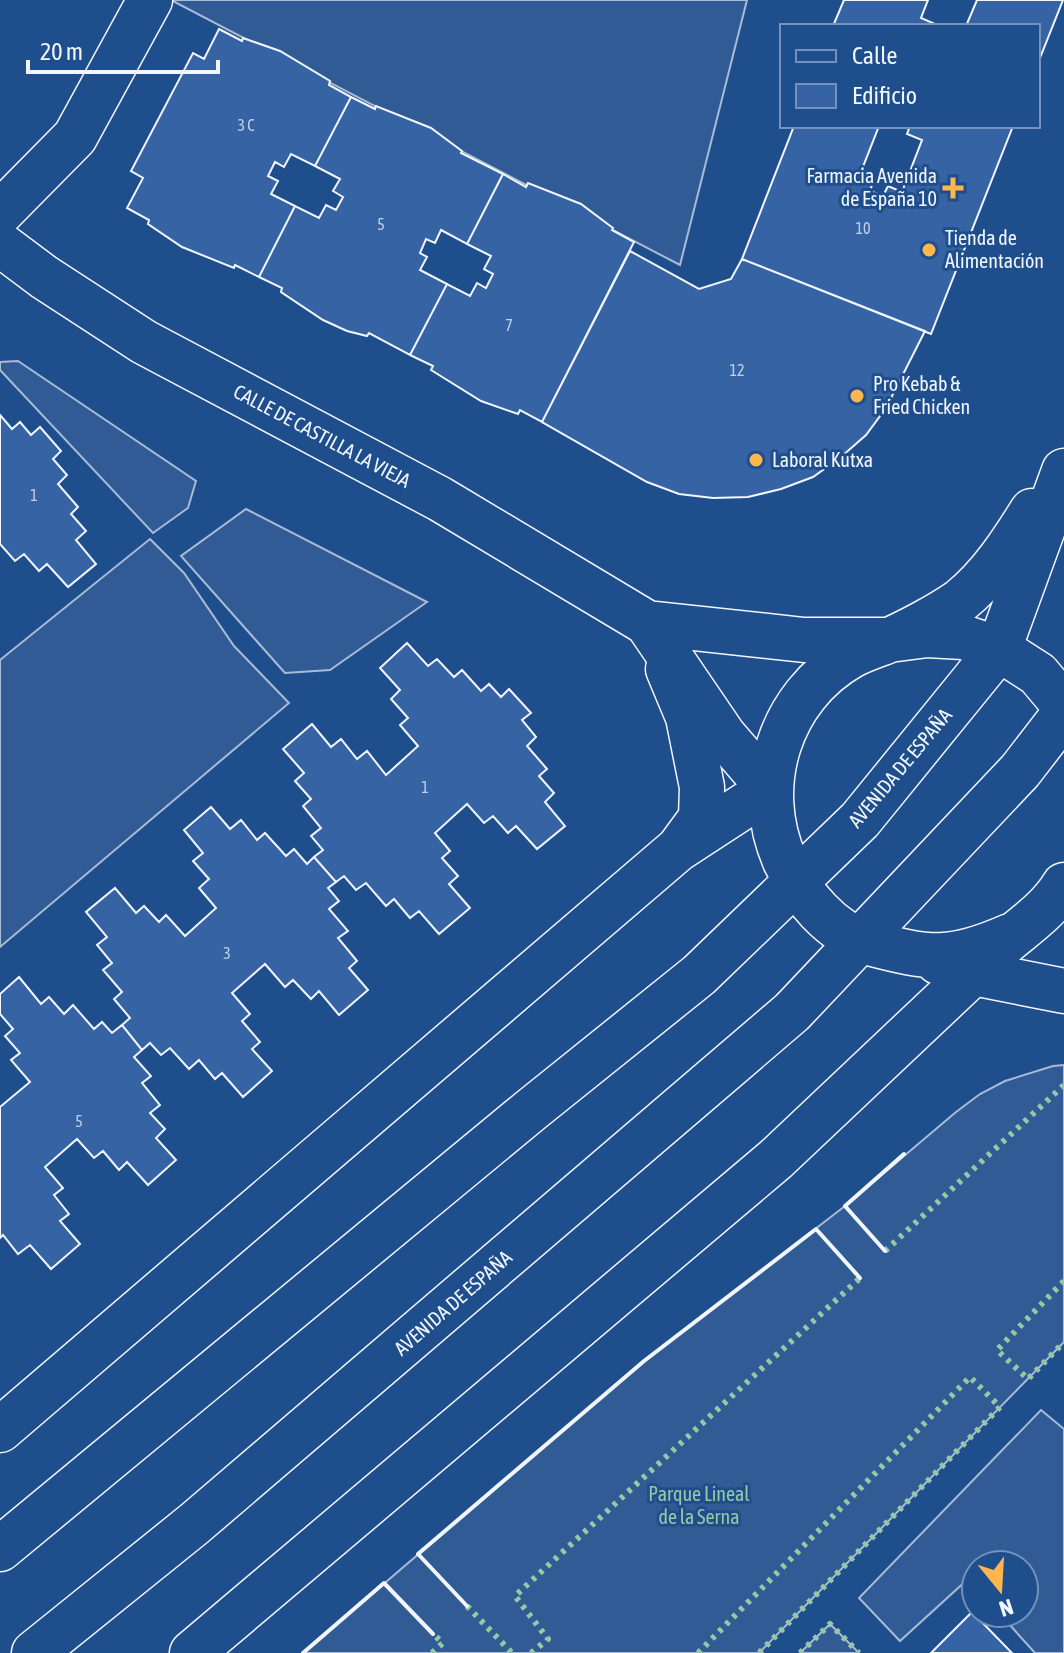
<svg xmlns="http://www.w3.org/2000/svg" width="1064" height="1653" viewBox="0 0 1064 1653" font-family="'Asap Condensed',sans-serif">
<rect width="100%" height="100%" fill="#1f4e8c"/>
<path fill="#305b95" stroke="#a8bbd7" stroke-width="2" d="M171,0H747L680,265Z
M18,361L196,481L188,508L153,533L0,370V362Z
M246,509L427,602L330,670L285,673L181,556Z
M150,539L184,573L234,646L289,703L0,947V660Z
M1064,1065V1342L759,1653H303L644,1361L845,1206L956,1112L980,1094L1005,1081L1053,1066Z
M1041,1410L1064,1429V1653H1035L999,1613H1024V1565H976V1587L968,1579L900,1641L859,1598Z
M830,1624L859,1653H800Z"/>
<path fill="#3563a3" stroke="#f2f6ff" stroke-width="2" d="M844,0H928L921,18L935,24L934,26H833Z
M977,0H1063L1038,63V26H966Z
M219,29L242,41L243,38L280,51L330,81L329,85L351,97L315,166L291,154L284,167L275,162L268,176L278,181L271,194L295,206L259,277L235,265L234,268L182,247L148,224L149,220L127,208L143,178L131,171L193,53L204,59Z
M351,97L375,109L376,106L431,128L462,151L461,153L503,174L467,244L441,230L435,243L426,239L420,253L427,257L420,270L447,284L410,355L369,333L367,336L347,331L323,320L281,292L282,288L259,277L295,206L319,218L326,205L336,210L343,197L333,191L340,179L315,166Z
M794,126H879L859,177L873,182L870,191L883,196L888,186L902,192L922,140L907,134L910,126H1013L931,334L742,259Z
M503,174L526,187L528,183L581,204L613,228L612,230L634,242L542,422L520,410L518,414L481,401L431,370L433,366L410,355L447,284L470,296L477,283L486,288L493,274L484,269L491,256L467,244Z
M630,251L699,289L731,279L742,259L925,331L886,408L866,435L841,457L813,477L781,489L748,497L713,498L679,494L647,482L542,422Z
M0,415L12,429L20,422L31,435L40,427L61,451L53,459L67,475L58,484L78,507L71,514L86,531L76,540L96,564L68,587L47,564L39,571L24,554L15,561L0,544Z
M407,643L428,666L437,659L454,677L462,670L481,691L489,684L501,697L509,689L531,713L522,720L536,737L527,746L547,769L539,776L554,793L545,802L565,826L537,849L516,826L508,833L493,816L484,823L467,804L435,833L450,851L442,858L458,876L449,884L470,908L439,934L419,911L410,918L394,899L386,906L366,883L356,890L344,876L336,882L314,857L323,850L311,836L321,828L303,806L311,799L295,781L304,773L283,749L312,724L331,747L341,739L357,759L367,751L386,775L418,746L400,725L408,718L391,699L400,690L380,668Z
M211,807L230,829L241,820L257,840L265,833L286,856L294,849L307,864L314,857L336,882L328,888L339,901L329,909L348,931L338,938L357,961L349,968L368,990L339,1015L319,991L311,999L293,980L285,987L265,964L232,993L250,1014L242,1021L260,1042L252,1049L272,1071L243,1097L222,1073L215,1079L199,1060L189,1069L170,1048L161,1055L150,1043L142,1050L122,1025L130,1018L114,999L122,992L103,970L112,963L97,945L107,937L86,912L115,888L136,913L144,906L159,922L166,915L185,936L216,908L199,888L209,879L193,861L203,853L184,830Z
M19,977L41,1004L49,997L64,1014L73,1005L94,1029L102,1022L112,1033L122,1025L142,1050L134,1057L151,1076L142,1083L160,1105L150,1113L165,1129L156,1138L176,1160L148,1185L127,1162L119,1170L103,1151L94,1158L77,1139L45,1167L63,1188L54,1195L69,1214L60,1221L80,1244L51,1269L30,1245L18,1254L3,1235L0,1238V1107L30,1082L11,1060L20,1053L5,1036L13,1029L0,1014V994Z
M972,1612L1012,1653H931Z"/>
<g fill="none" stroke-linecap="round" stroke-linejoin="round">
<defs>
<path id="minor" d="M0,213L75,137L150,0
M668,669L688,717L702,787L701,818L679,848
M0,1430L678,849L770,789
M192,1653L776,1159L973,973"/>
<path id="major" d="M0,244L44,277L144,342L440,499L647,623L724,736L770,789
M647,623L804,640H889L927,635L963,637L999,649L1038,674L1064,705
M1010,936C951,962 930,959 869,943C831,933 801,895 785,861C752,786 779,697 851,656C862,650 874,646 885,642C908,632 940,615 960,601C990,577 1012,543 1032,511
M989,957C1013,933 1046,915 1064,885
M938,962L973,973L1064,991
M0,1549L531,1110L699,975L860,820L999,649L1064,471
M34,1653L194,1524L792,1012L1020,771L1064,714"/>
</defs>
<use href="#minor" stroke="#f2f6ff" stroke-width="47"/>
<use href="#major" stroke="#f2f6ff" stroke-width="47"/>
<use href="#minor" stroke="#1f4e8c" stroke-width="44"/>
<use href="#major" stroke="#1f4e8c" stroke-width="44"/>
<path stroke="#97c8a6" stroke-width="6" stroke-dasharray="4 6" stroke-linecap="butt" d="M885,1251L1064,1085
M1064,1281L997,1350L1028,1379L1064,1342
M467,1606L512,1653
M432,1653L443,1643L433,1634
M531,1653L548,1639L515,1596L860,1278
M698,1653L970,1377L1000,1407L759,1653
M800,1653L830,1624L859,1653"/>
<path stroke="#f2f6ff" stroke-width="4" d="M885,1251L845,1206L904,1154
M467,1606L418,1554L644,1361L816,1229L860,1278
M303,1653L384,1583L433,1634"/>
</g>
<g fill="#ffb74d" stroke="#1f4e8c" stroke-width="3">
<path d="M949 176h8v8h8v8h-8v8h-8v-8h-8v-8h8z"/>
<circle cx="929" cy="250" r="8"/>
<circle cx="857" cy="396" r="8"/>
<circle cx="756" cy="460" r="8"/>
</g>
<g text-anchor="middle" stroke-width="6" stroke-linejoin="round" paint-order="stroke">
<g font-size="16" fill="#c3d1e8">
<text x="246" y="131">3 C</text>
<text x="381" y="230">5</text>
<text x="863" y="234">10</text>
<text x="509" y="331">7</text>
<text x="737" y="376">12</text>
<text x="34" y="501">1</text>
<text x="425" y="793">1</text>
<text x="227" y="959">3</text>
<text x="79" y="1127">5</text>
</g>
<g font-size="20" fill="#f2f6ff" stroke="#1f4e8c" text-anchor="start">
<text x="937" y="183" text-anchor="end">Farmacia Avenida<tspan x="937" dy="23">de España 10</tspan></text>
<text x="945" y="245">Tienda de<tspan x="945" dy="23">Alimentación</tspan></text>
<text x="873" y="391">Pro Kebab &amp;<tspan x="873" dy="23">Fried Chicken</tspan></text>
<text x="772" y="467">Laboral Kutxa</text>
</g>
<g font-size="20" fill="#f2f6ff" stroke="#1f4e8c">
<text transform="translate(322 436) rotate(28)" y="7">CALLE DE CASTILLA LA VIEJA</text>
<text transform="translate(900 768) rotate(-50)" y="7">AVENIDA DE ESPAÑA</text>
<text transform="translate(453 1303) rotate(-41)" y="7">AVENIDA DE ESPAÑA</text>
</g>
<g font-size="20" fill="#97c8a6" stroke="#1f4e8c">
<text x="699" y="1501">Parque Lineal<tspan x="699" dy="23">de la Serna</tspan></text>
</g>
</g>
<rect x="780" y="24" width="260" height="104" fill="#1f4e8c" stroke="#7391ba" stroke-width="2"/>
<rect x="796" y="50" width="40" height="12" fill="#1f4e8c" stroke="#7391ba" stroke-width="2"/>
<text x="852" y="64" font-size="24" fill="#f2f6ff">Calle</text>
<rect x="796" y="84" width="40" height="24" fill="#3563a3" stroke="#7391ba" stroke-width="2"/>
<text x="852" y="104" font-size="24" fill="#f2f6ff">Edificio</text>
<g transform="translate(1000 1589) rotate(162)"><circle r="38" fill="#1f4e8c" stroke="#7391ba" stroke-width="2"/>
<path d="M0-6L14 30L0 20L-14 30Z" fill="#ffb74d"/>
<text y="-12" font-size="22" font-weight="bold" text-anchor="middle" fill="#f2f6ff">N</text>
</g>
<path d="M28 60v12h190v-12" fill="none" stroke="#f2f6ff" stroke-width="4"/>
<text x="40" y="60" font-size="24" fill="#f2f6ff" stroke="#1f4e8c" stroke-width="6" paint-order="stroke">20 m</text>
</svg>
